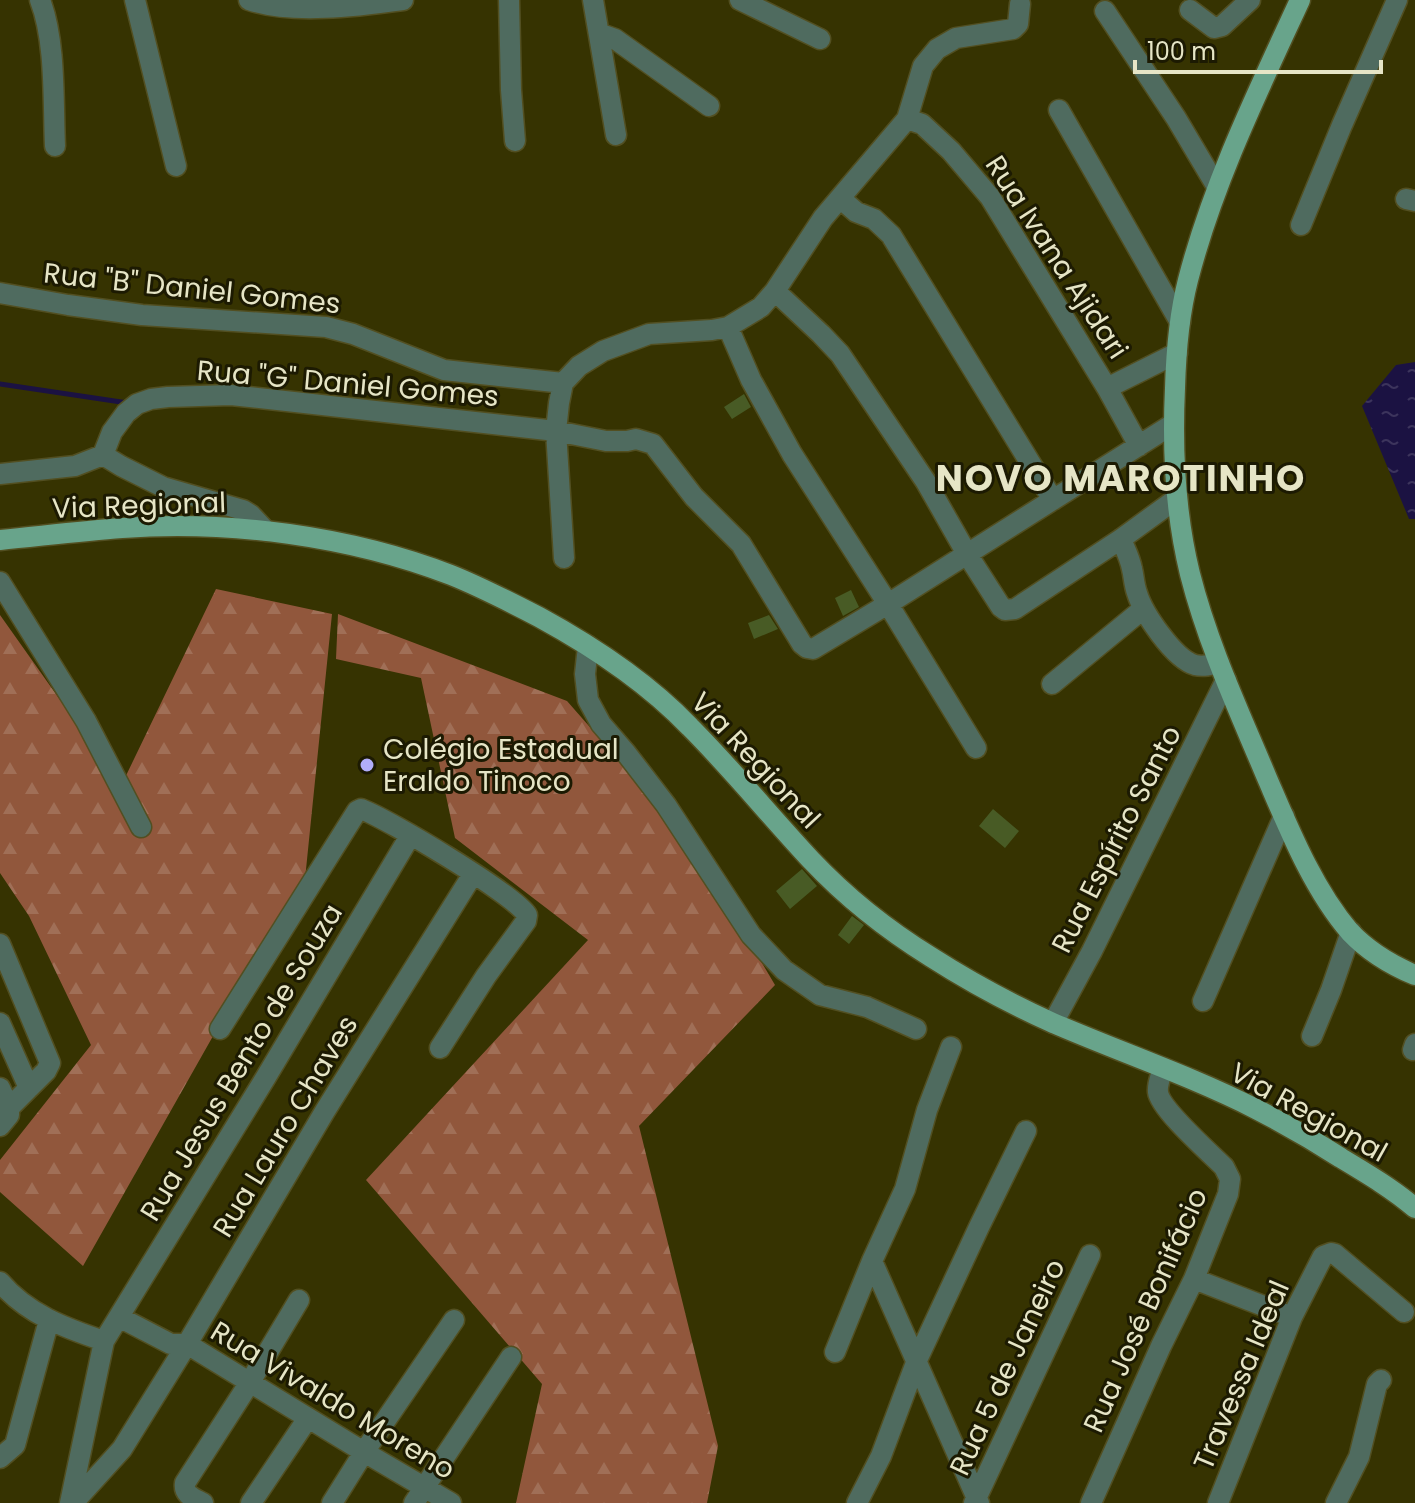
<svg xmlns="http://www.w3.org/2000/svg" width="1415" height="1503" viewBox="0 0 1415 1503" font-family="Poppins,sans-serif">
<defs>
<pattern id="forest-firs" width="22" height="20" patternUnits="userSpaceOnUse" patternTransform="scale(2)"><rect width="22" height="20" fill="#91573c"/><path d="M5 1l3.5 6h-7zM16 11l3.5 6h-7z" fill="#a06f57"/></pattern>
<pattern id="water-ripples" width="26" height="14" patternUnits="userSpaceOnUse" patternTransform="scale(2)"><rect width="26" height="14" fill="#1b1242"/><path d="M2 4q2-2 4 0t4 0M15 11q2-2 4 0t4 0" fill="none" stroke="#3c345c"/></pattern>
</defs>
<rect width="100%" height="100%" fill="#363301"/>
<path fill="url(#forest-firs)" d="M216,589L332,614L304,889L217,1029L83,1266L0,1192V1160L91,1045L29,916L0,873V615L121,786Z
M338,614L567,701L689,840L775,985L639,1126L718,1446L707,1503H516L542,1384L366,1180L588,940L455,838L421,678L336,659Z"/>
<path fill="url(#water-ripples)" d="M1415,362V519H1409L1362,406L1396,365Z"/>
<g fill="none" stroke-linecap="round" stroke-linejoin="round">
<path stroke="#1b1242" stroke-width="5" d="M0,384L128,403"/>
</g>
<path fill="#485b25" d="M744,394L751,407L732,419L724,407Z
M851,590L859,607L843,616L835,598Z
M769,615L778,629L754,639L748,623Z
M993,809L1019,831L1005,848L979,826Z
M802,869L817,886L790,909L776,891Z
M852,916L864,925L849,944L838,935Z"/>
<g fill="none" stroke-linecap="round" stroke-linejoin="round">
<defs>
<path id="minor" d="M40,0C56,41 53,102 55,146
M135,0L176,166
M249,0C291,15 359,6 403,0
M509,0L511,90L515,141
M593,0L616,135
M740,0L820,39
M1190,10L1214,28L1222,26L1250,0
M1105,11L1176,118L1217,187
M601,34L615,39L709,106
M1059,110L1180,322
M907,119L922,124L951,151L990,197L1107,388L1139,446
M840,198L856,212L874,219L891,235L1053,500
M1406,199L1415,201
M1301,225L1342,125L1397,0
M775,291L821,334L840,354L926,482L967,554L1001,607L1005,610L1015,609L1121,539L1176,499
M0,293L68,305L142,315L326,327L353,334L444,370L563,383
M728,327L751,380L792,454L888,604L976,748
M1107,388L1177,353
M103,455L112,432L126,413L137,404L151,399L168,397L231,395L556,431L606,441H627L636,439L653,444L694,497L741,544L802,644L807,648L813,649L888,604L1173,424
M0,474L75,466L103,455L121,466L163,487L243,510L251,515L266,531
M1121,539C1125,549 1130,558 1132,569C1134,577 1134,585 1137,593C1143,613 1174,659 1195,665C1203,667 1211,665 1219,663
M564,558L556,431L559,403L563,383L579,366L603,351L649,334L712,330L728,327L761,307L775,291L823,218L907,119L923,66L937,49L956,38L1013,29L1018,24L1020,4
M0,582L86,721L141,827
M588,646L585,674L588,700L601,724L626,753L666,805L751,935L784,970L820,995L867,1007L916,1029
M1052,684L1143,609
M0,944L50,1063L46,1071L9,1108V1115L0,1126
M1203,1001L1284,816
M0,1023L29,1088
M1053,1023L1092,951L1226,680
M220,1029L357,811L361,809C388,819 514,894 527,915L526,921L486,976L440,1048
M1312,1036L1331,990L1351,932
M1413,1050L1415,1044
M0,1088L9,1108
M872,1261L979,1503
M1194,1279L1292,1317
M0,1282C27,1314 65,1328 104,1341
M119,1317L171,1344H187
M187,1344L364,1452L451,1503
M835,1352L872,1261L905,1189L927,1110L951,1047
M0,1458L15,1445L49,1320
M70,1503L104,1341L266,1077L410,836
M73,1503L122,1449L187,1344L325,1111L473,874
M203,1503C194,1498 183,1495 185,1483L250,1382L299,1300
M251,1503L308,1418
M332,1503L364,1452L454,1320
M414,1503L511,1357
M857,1503L881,1456L917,1360L979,1227L1026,1131
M974,1503L1090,1255
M1091,1503L1161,1346L1194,1279L1228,1194L1230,1179L1224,1167C1210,1153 1160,1109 1158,1092C1157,1084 1161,1076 1163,1068
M1218,1503L1292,1317L1323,1256L1331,1253L1335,1254L1404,1312
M1336,1503L1359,1457L1377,1384L1381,1380"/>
<path id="major" d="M1300,0C1258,91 1213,183 1188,280C1179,315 1176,352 1175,388C1172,451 1175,513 1190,574C1208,645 1239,711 1267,778C1289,829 1313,889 1350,932C1368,951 1391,965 1415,975
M0,540C41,536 81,531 122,528C229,520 350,536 451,575C481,587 510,602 539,617C594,647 647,682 690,727C732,769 770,816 811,860C845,896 889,931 931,957C970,982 1011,1004 1053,1023C1120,1052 1191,1076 1256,1109C1285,1124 1313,1140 1341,1158C1366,1173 1393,1189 1415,1208"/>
</defs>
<use href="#minor" stroke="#524f21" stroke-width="23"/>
<use href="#major" stroke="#524f21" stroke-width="23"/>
<use href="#minor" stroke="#4f6b5f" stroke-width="20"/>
<use href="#major" stroke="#68a48b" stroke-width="20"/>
</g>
<circle fill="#b1adfa" stroke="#1c1a02" stroke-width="3" cx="367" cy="765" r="8"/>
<g text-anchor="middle" stroke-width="6" stroke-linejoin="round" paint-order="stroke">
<g font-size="28" fill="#e6e5c6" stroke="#1c1a02">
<text transform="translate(1057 257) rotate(57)" y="10">Rua Ivana Ajidari</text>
<text transform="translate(192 288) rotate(6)" y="10">Rua "B" Daniel Gomes</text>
<text transform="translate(348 383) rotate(5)" y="10">Rua "G" Daniel Gomes</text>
<text transform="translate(139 505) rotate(-2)" y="10">Via Regional</text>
<text transform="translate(756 760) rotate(47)" y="10">Via Regional</text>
<text transform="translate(1116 839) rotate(-63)" y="10">Rua Espírito Santo</text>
<text transform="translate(241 1062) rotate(-59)" y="10">Rua Jesus Bento de Souza</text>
<text transform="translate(1309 1112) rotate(29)" y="10">Via Regional</text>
<text transform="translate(285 1126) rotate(-59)" y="10">Rua Lauro Chaves</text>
<text transform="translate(1145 1310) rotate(-66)" y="10">Rua José Bonifácio</text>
<text transform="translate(1007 1367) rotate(-65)" y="10">Rua 5 de Janeiro</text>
<text transform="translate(1241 1375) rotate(-67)" y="10">Travessa Ideal</text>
<text transform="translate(333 1400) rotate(31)" y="10">Rua Vivaldo Moreno</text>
</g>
<g font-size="28" fill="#e6e5c6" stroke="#1c1a02" text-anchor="start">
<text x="383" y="759">Colégio Estadual<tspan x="383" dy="32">Eraldo Tinoco</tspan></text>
</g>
<g font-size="36" font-weight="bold" letter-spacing="2" fill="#e6e5c6" stroke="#1c1a02">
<text x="1121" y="491">NOVO MAROTINHO</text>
</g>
</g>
<path d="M1135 60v12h246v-12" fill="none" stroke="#e6e5c6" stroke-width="4"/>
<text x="1147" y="60" font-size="24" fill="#e6e5c6" stroke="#1c1a02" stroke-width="6" paint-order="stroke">100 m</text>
</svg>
